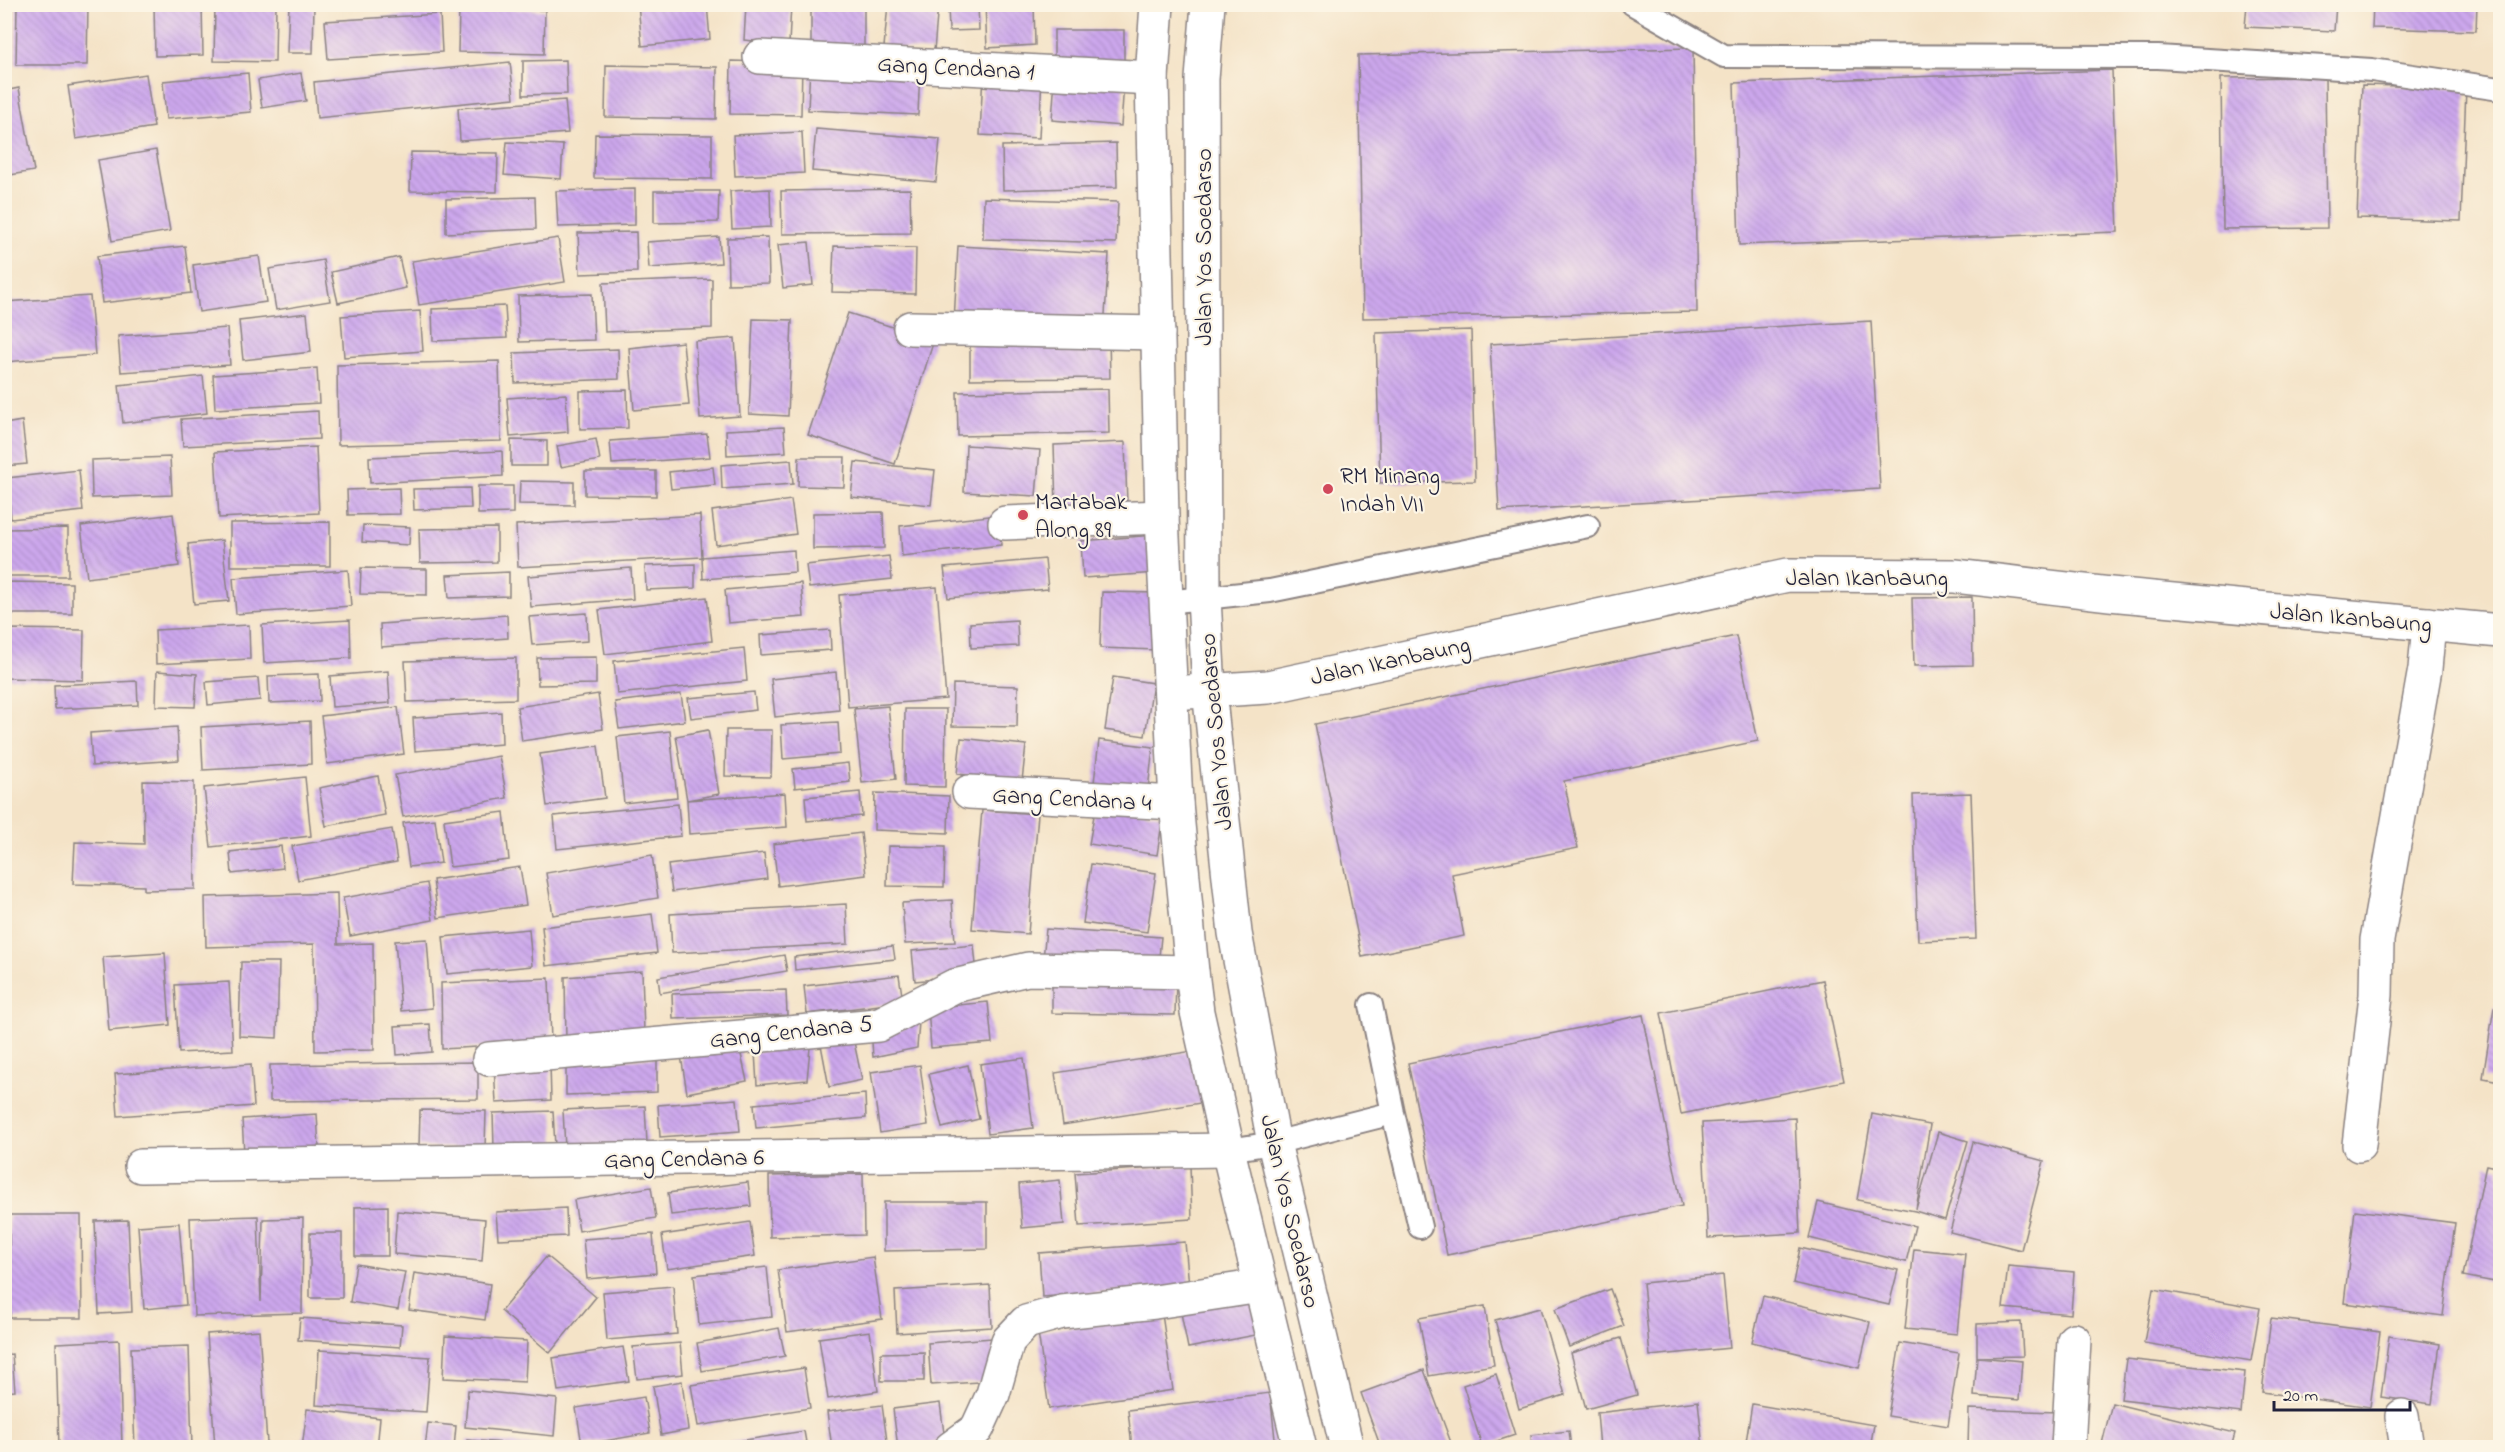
<svg xmlns="http://www.w3.org/2000/svg" width="2505" height="1452" viewBox="0 0 2505 1452" font-family="'Indie Flower',sans-serif">
<defs>
<pattern id="building-back-hatch" width="6" height="6" patternUnits="userSpaceOnUse" patternTransform="scale(1.5)"><rect width="6" height="6" fill="#cca7ec"/><path d="M-1 5l2 2M0 0l6 6M5-1l2 2" fill="none" stroke="#af8fcb"/></pattern>
</defs>
<rect width="100%" height="100%" fill="#fcf5e5"/>
<filter id="ink" filterUnits="userSpaceOnUse"><feTurbulence type="fractalNoise" baseFrequency=".0167" numOctaves="2"/><feDisplacementMap in="SourceGraphic" scale="12" xChannelSelector="R" yChannelSelector="G"/><feConvolveMatrix kernelMatrix="1 2 1 2 8 2 1 2 1" color-interpolation-filters="sRGB"/></filter>
<filter id="wash" filterUnits="userSpaceOnUse"><feTurbulence type="fractalNoise" baseFrequency=".008" numOctaves="4" result="noise"/><feDisplacementMap in="SourceGraphic" scale="24" xChannelSelector="R" yChannelSelector="G"/><feGaussianBlur stdDeviation="1.35" result="paint"/><feColorMatrix in="noise" values="0 0 0 0 0 0 0 0 0 0 0 0 0 0 0 0 0 1.4 0 .05"/><feComposite in="paint" operator="in"/></filter>
<g filter="url(#wash)">
<rect width="100%" height="100%" fill="#f4e3c7"/>
<g id="blocks">
<path fill="url(#building-back-hatch)" d="M17,4H88L87,65H16Z
M154,4H202L203,55L155,56Z
M215,4H276L275,62L214,61Z
M289,4H314L313,53H287Z
M638,4H707L710,39L642,46Z
M746,4H791L789,44L744,40Z
M811,4H864V48L811,47Z
M888,4H938L934,51L884,47Z
M948,4H978L979,30L949,31Z
M985,4H1034L1035,45L987,48Z
M2247,4H2336L2334,31L2245,27Z
M2373,4H2477L2476,31L2372,28Z
M459,8L545,10L544,54L458,52Z
M440,14L442,52L328,59L325,21Z
M1054,30H1124V69H1054Z
M1693,48L1697,312L1363,318L1358,55Z
M566,60L567,94L523,95V61Z
M731,61L802,63L801,115L730,114Z
M510,62L514,98L317,118L314,82Z
M810,64L920,68L918,115L808,110Z
M606,65L717,67L716,119L605,117Z
M2112,70L2118,232L1739,245L1734,83Z
M248,73L251,112L166,119L163,81Z
M301,73L306,101L262,108L258,80Z
M983,73L1042,76L1039,138L980,135Z
M146,74L154,127L76,139L68,86Z
M2325,77L2327,228L2223,229L2221,78Z
M1055,78L1124,83L1121,126L1052,120Z
M2362,85L2466,88L2461,221L2357,218Z
M19,88L34,171L4,176V91Z
M565,100L568,133L460,141L458,108Z
M816,129L940,139L936,182L812,171Z
M802,132L804,173L735,176L733,135Z
M595,134L712,135V179L594,178Z
M507,142L563,145L561,179L504,175Z
M1116,143L1117,187L1003,190L1002,146Z
M156,150L170,231L112,241L98,160Z
M411,152L498,153L497,192L410,191Z
M635,189V225L558,227L556,191Z
M770,189L771,227L732,229L730,191Z
M910,189L911,233L782,234L781,191Z
M654,191H719L718,222L654,223Z
M535,197L536,229L446,233V199Z
M984,198L1118,202L1116,243L983,239Z
M636,232L637,272L580,274L578,233Z
M719,237L721,263L649,268L647,242Z
M768,237L769,283L728,284L727,238Z
M558,238L565,282L419,305L412,261Z
M809,242L813,285L783,288L778,245Z
M185,246L191,293L102,303L97,256Z
M834,246L916,248L915,294L832,292Z
M958,246L1109,254L1104,330L954,322Z
M259,256L266,302L199,312L193,265Z
M399,257L406,288L338,303L331,272Z
M323,260L330,301L276,310L269,269Z
M712,279V328L605,332L603,283Z
M592,294L594,340L519,342L518,296Z
M90,296L95,355L4,362V302Z
M505,306L507,338L433,341L432,309Z
M420,311L423,351L344,357L341,316Z
M307,313L311,352L243,360L239,321Z
M848,313L934,340L895,464L808,435Z
M753,319L792,320L788,416L749,414Z
M1871,321L1880,489L1499,511L1490,344Z
M227,328L230,365L121,372L118,336Z
M1471,330L1475,481L1380,483L1376,333Z
M735,338L740,416L700,419L695,341Z
M1109,338L1110,378L970,379V339Z
M683,342L689,405L634,410L629,348Z
M618,349L619,379L515,383L514,353Z
M499,361L501,441L338,445L337,365Z
M317,368L319,403L215,409L213,375Z
M203,376L207,413L123,423L119,385Z
M1108,389L1109,433L958,436L957,392Z
M627,390L628,428L580,429V391Z
M566,394L568,432L510,437L507,398Z
M318,411L319,439L183,446L181,419Z
M22,421L27,464L5,466V424Z
M784,427L786,452L727,455L726,430Z
M707,434L710,457L612,464L610,441Z
M596,439L600,460L561,467L557,446Z
M511,440L547,441V466H511Z
M1125,442L1127,504L1056,506L1054,445Z
M966,445L1040,450L1036,496L964,492Z
M316,447L319,513L219,518L215,452Z
M502,451L503,476L370,483L369,457Z
M170,457L172,495L92,498L91,460Z
M799,457H845L844,487L798,486Z
M791,460L793,484L722,489L721,465Z
M855,462L935,470L931,505L851,497Z
M713,467L715,485L671,489L669,472Z
M79,470L83,511L11,519L7,478Z
M585,471H656V496L585,495Z
M520,481L574,482V505L519,504Z
M478,486H513V513L478,514Z
M399,488L400,514L348,515L347,490Z
M470,488L471,508L414,510L413,489Z
M791,500L796,534L716,545L712,511Z
M883,512L884,548L813,549V513Z
M173,514L179,566L87,578L81,526Z
M700,515L702,557L794,550L795,572L703,579L702,557L518,567L516,525Z
M998,515L1001,545L902,556L900,526Z
M330,522V566H230V523Z
M363,525L410,527L409,545L362,542Z
M68,528V576H4V529Z
M497,528V562L420,563L419,529Z
M1155,535L1157,573L1083,578L1081,541Z
M222,540L229,601L194,604L188,544Z
M889,556L892,579L809,588L806,565Z
M1045,559L1048,589L948,598L944,568Z
M695,564V588L646,590L645,566Z
M361,568L427,569V595L360,594Z
M631,568L633,599L531,607L528,576Z
M348,570L351,606L236,614L233,578Z
M509,572V596L449,598L447,575Z
M4,582L72,583V614H4Z
M801,583L804,617L728,623L725,590Z
M937,587L946,699L848,707L839,595Z
M1102,592L1159,593L1157,650L1100,648Z
M707,597L712,641L605,654L599,610Z
M1972,597L1973,665L1914,666L1912,598Z
M587,613L588,641L532,645L529,617Z
M507,615L508,638L381,647L380,624Z
M350,620L351,658L264,663L262,625Z
M1017,620L1018,646L971,648L970,623Z
M249,625L250,659L156,664L155,630Z
M5,629L84,630L83,680L4,678Z
M830,630L831,650L761,655L760,635Z
M1736,636L1758,741L1564,781L1578,848L1452,874L1464,936L1362,957L1315,724Z
M744,648L747,681L617,694L614,661Z
M596,657V684L538,685L537,658Z
M516,658V699L407,702L405,661Z
M157,671L197,674L195,707L156,706Z
M388,671L390,703L332,707L330,676Z
M836,672L839,710L775,717L771,679Z
M319,674L320,701L269,703L268,676Z
M1113,677L1153,683L1145,736L1105,730Z
M258,678L260,700L208,705L206,682Z
M137,681L138,705L55,709L54,685Z
M953,684L1018,686L1017,727L952,726Z
M754,692L756,710L691,718L688,698Z
M598,694L603,729L522,741L517,707Z
M681,694L685,721L619,729L615,702Z
M888,706L896,779L862,783L854,709Z
M398,707L404,754L327,764L321,716Z
M905,709H946L945,787L904,786Z
M501,712L502,744L415,751L413,718Z
M310,721L311,764L203,770L201,727Z
M838,722L840,754L783,759L781,725Z
M177,727L179,760L92,766L90,733Z
M708,730L719,794L687,800L676,736Z
M726,730H772L771,777L725,776Z
M670,731L677,797L624,803L617,737Z
M961,738L1026,745L1022,781L957,774Z
M1099,740L1153,747L1147,798L1093,791Z
M598,746L605,798L547,806L540,754Z
M499,756L507,798L403,817L395,775Z
M848,763L850,782L795,788L793,769Z
M378,776L385,815L326,826L319,788Z
M305,777L311,836L211,847L204,788Z
M143,781L194,782L195,889L144,890V886L73,884L75,842L144,844Z
M860,792L862,816L807,821L805,797Z
M785,793L787,827L689,834L687,800Z
M875,793L949,796L948,833L874,830Z
M1971,793L1976,939L1918,941L1913,795Z
M678,804L681,836L557,849L554,816Z
M1096,804L1163,816L1157,855L1089,844Z
M982,810L1038,814L1028,934L972,929Z
M504,812L509,860L450,867L444,820Z
M435,819L441,863L409,867L403,823Z
M392,829L397,862L298,880L292,846Z
M861,833L866,875L778,886L773,844Z
M281,846L283,868L232,874L230,852Z
M888,846L945,847L944,887L887,886Z
M764,853L767,879L672,892L668,865Z
M652,855L658,898L553,915L546,873Z
M1091,864L1156,873L1147,932L1083,923Z
M520,867L526,905L438,918L433,880Z
M427,883L433,920L350,936L343,898Z
M337,893L338,944L373,943L374,1050L315,1051L314,944L206,947L205,897Z
M952,900L955,942L905,944L902,903Z
M846,904L848,944L672,953L670,914Z
M652,914L657,953L546,966L542,927Z
M529,929L532,966L447,974L443,937Z
M1046,929L1161,937L1158,967L1043,959Z
M427,939L432,1008L401,1011L395,941Z
M974,945L977,975L915,981L912,951Z
M893,946L895,959L795,970L794,957Z
M165,953L170,1025L109,1031L103,957Z
M784,955L787,971L660,993L658,977Z
M241,962H279L277,1038L239,1036Z
M642,971L644,1032L566,1042L565,977Z
M899,975L903,1002L807,1014L804,986Z
M549,978L551,1043L442,1049L441,983Z
M1052,978L1176,980L1175,1015L1052,1013Z
M1823,980L1844,1081L1681,1114L1661,1013Z
M229,982L233,1050L179,1053L175,985Z
M786,990L787,1015L673,1019L672,994Z
M988,1002L992,1043L931,1048L928,1008Z
M2494,1007L2500,1008V1081L2483,1078Z
M1643,1015L1682,1206L1447,1255L1408,1063Z
M919,1022L917,1048L873,1057L872,1042Z
M430,1024L432,1052L397,1055L395,1026Z
M854,1042L862,1080L829,1087L821,1045Z
M810,1048L807,1080L757,1085L755,1052Z
M740,1050L747,1081L687,1093L681,1056Z
M1199,1050L1207,1102L1063,1125L1055,1073Z
M657,1058V1092L566,1095V1062Z
M1024,1058L1033,1128L988,1134L980,1064Z
M478,1062V1099L270,1101V1065Z
M550,1063L551,1100L496,1103L494,1065Z
M251,1064L254,1106L118,1116L115,1074Z
M920,1065L928,1125L880,1133L871,1072Z
M968,1065L979,1119L942,1128L929,1074Z
M865,1094L866,1118L756,1128L754,1104Z
M737,1099L740,1131L660,1137L658,1105Z
M645,1106L647,1143L565,1148L563,1110Z
M420,1110L486,1111L485,1148L419,1147Z
M553,1111L555,1146L494,1148L493,1113Z
M317,1114L319,1148L244,1153L242,1119Z
M1872,1114L1930,1125L1916,1209L1938,1132L1968,1141L1945,1220L1915,1211L1857,1200Z
M1795,1118L1800,1233L1708,1238L1702,1123Z
M1973,1142L2044,1161L2021,1250L1950,1232Z
M2486,1165L2500,1168V1283L2463,1276Z
M1190,1166L1192,1219L1079,1226L1075,1173Z
M863,1174L864,1235L770,1237L769,1176Z
M1060,1180L1064,1224L1022,1228L1019,1184Z
M748,1182L751,1206L671,1215L668,1193Z
M651,1187L656,1218L579,1231L574,1200Z
M884,1202H987V1249L884,1251Z
M1818,1202L1915,1226L1906,1262L1809,1238Z
M388,1206V1256H355V1207Z
M566,1208L567,1236L498,1239L496,1212Z
M2355,1210L2455,1223L2443,1316L2344,1303Z
M397,1211L485,1219L482,1261L394,1254Z
M9,1215H81L82,1318H10Z
M258,1216L261,1302L263,1219L303,1218L302,1313L194,1316L190,1218Z
M128,1220L132,1312L99,1314L95,1221Z
M750,1222L755,1256L667,1269L662,1235Z
M179,1223L186,1305L144,1309L138,1226Z
M310,1233H342V1298H310Z
M653,1234L656,1273L587,1279L583,1239Z
M1185,1242L1189,1286L1042,1297L1039,1253Z
M1800,1248L1898,1270L1889,1305L1793,1283Z
M1914,1249L1965,1254L1957,1334L1905,1329Z
M547,1256L596,1297L550,1353L501,1311Z
M873,1257L882,1319L787,1332L778,1270Z
M356,1264L405,1272L398,1310L350,1302Z
M2008,1266L2074,1272L2071,1314L2003,1308Z
M767,1267L772,1317L699,1325L694,1275Z
M414,1273L490,1284L485,1320L409,1310Z
M1723,1275L1730,1348L1650,1356L1643,1283Z
M990,1285L992,1327L897,1333L895,1291Z
M673,1286L677,1334L607,1340L603,1292Z
M1610,1289L1624,1326L1569,1347L1555,1309Z
M2153,1289L2260,1308L2251,1361L2144,1343Z
M1259,1293L1266,1333L1188,1348L1180,1308Z
M1763,1296L1870,1322L1859,1368L1752,1342Z
M1485,1306L1494,1365L1429,1376L1419,1318Z
M1540,1308L1565,1395L1519,1409L1495,1320Z
M1162,1314L1173,1390L1049,1409L1038,1332Z
M300,1318L402,1325L400,1347L298,1340Z
M2271,1318L2380,1332L2370,1407L2262,1392Z
M2021,1322L2023,1356L1977,1357V1324Z
M779,1328L785,1356L702,1371L697,1343Z
M259,1330L267,1443L215,1447L207,1334Z
M870,1331L878,1391L828,1399L819,1338Z
M445,1336L527,1341L525,1382L443,1378Z
M2389,1336L2440,1344L2432,1404L2381,1397Z
M992,1338L995,1381L931,1385L928,1343Z
M1621,1338L1637,1395L1586,1409L1571,1353Z
M119,1340L122,1447L59,1448L56,1343Z
M680,1343L683,1374L637,1379L633,1347Z
M1900,1343L1959,1353L1948,1426L1888,1416Z
M189,1346L192,1448H135L131,1348Z
M623,1347L629,1381L558,1391L553,1358Z
M319,1350L430,1357L426,1412L316,1405Z
M924,1352V1381H881V1353Z
M12,1354L15,1391L4,1392V1355Z
M1977,1357L2022,1361L2019,1400L1974,1396Z
M2126,1359L2245,1372L2241,1413L2121,1399Z
M804,1368L810,1408L698,1426L691,1385Z
M1424,1370L1453,1448H1381L1361,1393Z
M1496,1374L1515,1435L1482,1446L1463,1385Z
M682,1381L688,1430L661,1435L653,1386Z
M468,1390L557,1399L554,1436L465,1427Z
M1270,1393L1276,1448H1132L1128,1410Z
M644,1397L650,1433L582,1445L576,1408Z
M1698,1401L1703,1448H1600L1597,1413Z
M940,1403L945,1441L898,1448L893,1409Z
M2112,1403L2235,1433L2231,1448H2101Z
M1752,1404L1874,1425L1870,1448H1781L1746,1442Z
M882,1405L888,1448H832L827,1412Z
M307,1409L380,1418L377,1448H302Z
M1969,1409L2058,1412L2057,1448H1968Z
M428,1423L456,1426L454,1448H425Z
M804,1431L807,1448H707V1446Z
M1569,1431L1571,1448H1532L1531,1435Z
M467,1440L542,1446V1448H466Z"/>
</g>
</g>
<g filter="url(#ink)">
<use href="#blocks" fill-opacity="0" stroke="#8b8281" stroke-width="1.5"/>
<g fill="none" stroke-linecap="round" stroke-linejoin="round">
<defs>
<path id="service" d="M1633,4L1724,56L2158,57L2372,70L2500,89
M1166,602L1270,591L1588,526
M1371,1005L1393,1113L1420,1227
M1228,1150L1274,1143L1393,1113"/>
<path id="minor" d="M760,57L1152,78
M910,328L1158,333
M1005,523L1162,517
M1171,693L1268,687L1788,575L1955,576L2110,594L2500,631
M969,792L1176,803
M489,1059L878,1025L954,986L1028,969L1192,972
M2359,1145L2376,995L2377,940L2425,669L2429,624
M141,1166L1228,1150
M2402,1416L2407,1448
M951,1448L977,1429L993,1394L1008,1341L1026,1322L1062,1312L1155,1302L1261,1286
M2068,1448L2074,1340"/>
<path id="trunk" d="M1157,4L1152,78L1162,517L1176,803L1192,972L1197,1012L1228,1150L1300,1448
M1208,4L1202,79L1204,598L1209,690L1235,933L1274,1143L1347,1448"/>
</defs>
<use href="#service" stroke="#8b8281" stroke-width="26"/>
<use href="#minor" stroke="#8b8281" stroke-width="36"/>
<use href="#trunk" stroke="#8b8281" stroke-width="36"/>
<use href="#service" stroke="#fff" stroke-width="22"/>
<use href="#minor" stroke="#fff" stroke-width="33"/>
<use href="#trunk" stroke="#fff" stroke-width="33"/>
</g>
</g>
<g fill="#d1495b" stroke="#fcf5e5" stroke-width="2">
<circle cx="1328" cy="489" r="6"/>
<circle cx="1023" cy="515" r="6"/>
</g>
<g text-anchor="middle" stroke-width="4.5" stroke-linejoin="round" paint-order="stroke">
<g font-size="24" fill="#22223b" stroke="#fcf5e5">
<text transform="translate(956 67) rotate(3)" y="8">Gang Cendana 1</text>
<text transform="translate(1203 247) rotate(-90)" y="8">Jalan Yos Soedarso</text>
<text x="1867" y="585">Jalan Ikanbaung</text>
<text transform="translate(2351 617) rotate(5)" y="8">Jalan Ikanbaung</text>
<text transform="translate(1390 660) rotate(-12)" y="8">Jalan Ikanbaung</text>
<text transform="translate(1215 732) rotate(-95)" y="8">Jalan Yos Soedarso</text>
<text transform="translate(1072 798) rotate(3)" y="8">Gang Cendana 4</text>
<text transform="translate(791 1031) rotate(-6)" y="8">Gang Cendana 5</text>
<text transform="translate(684 1158) rotate(-1)" y="8">Gang Cendana 6</text>
<text transform="translate(1291 1211) rotate(77)" y="8">Jalan Yos Soedarso</text>
</g>
<g font-size="24" fill="#22223b" stroke="#fcf5e5" text-anchor="start">
<text x="1340" y="483">RM Minang<tspan x="1340" dy="28">Indah VII</tspan></text>
<text x="1035" y="509">Martabak<tspan x="1035" dy="28">Along 89</tspan></text>
</g>
</g>
<rect width="2505" height="1452" fill="none" stroke="#fcf5e5" stroke-width="24"/>
<path d="M2274 1401v9h136v-9" fill="none" stroke="#22223b" stroke-width="3"/>
<text x="2283" y="1401" font-size="18" fill="#22223b" stroke="#fcf5e5" stroke-width="4.5" paint-order="stroke">20 m</text>
</svg>
